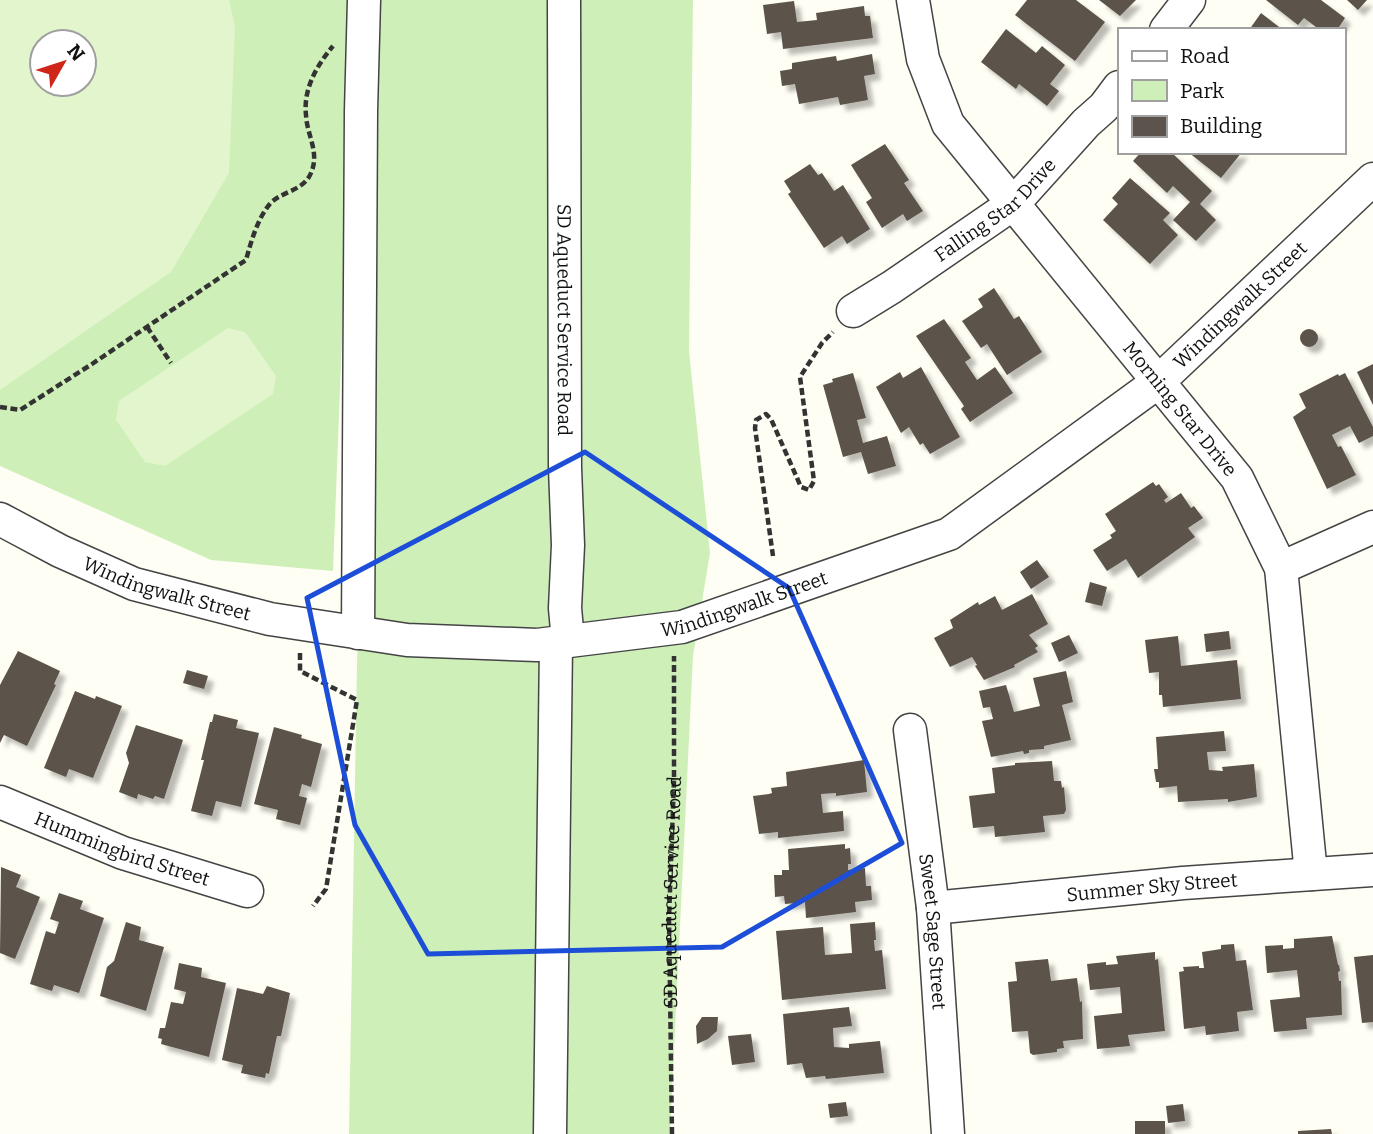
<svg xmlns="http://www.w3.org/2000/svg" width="1373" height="1134" viewBox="0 0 1373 1134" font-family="Bitter,serif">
<defs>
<filter id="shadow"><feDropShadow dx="6" dy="6" stdDeviation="2" flood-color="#0004"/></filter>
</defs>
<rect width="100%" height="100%" fill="#fffef4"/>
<path fill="#cfefb9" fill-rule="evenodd" d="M0,0H355L333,571L211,560L0,466ZM42,42H84V84H42Z
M379,0H693L689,351L710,553L693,656L670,1134H349L357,663Z"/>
<path fill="#e2f5cc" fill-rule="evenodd" d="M0,0H229L235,26L229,173L171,272L0,390ZM42,42H84V84H42Z
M228,328L245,332L276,376L273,394L165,466L145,462L116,420L119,401Z"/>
<path fill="#5b534c" filter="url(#shadow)" d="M1027,0H1076L1105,22L1075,61L1015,15Z
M1099,0H1136L1120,16Z
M1266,0H1321L1345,18L1337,30H1320L1304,18L1298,25Z
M1347,0H1367L1358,10Z
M794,1L797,22L817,20L816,13L864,6L865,16H870L873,38L783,49L781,32L767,34L763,5Z
M1261,13L1283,30H1249Z
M1006,29L1036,53L1042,46L1065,65L1050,84L1059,91L1047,106L1019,84L1016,89L981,62Z
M872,54L875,74L864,76L868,100L840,105L838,97L799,104L795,84L782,86L780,71L792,69V63L836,56L837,61Z
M885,144L909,180L904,183L923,211L907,221L903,214L882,228L866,202L872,198L851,165Z
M1141,152H1171L1212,191L1200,204L1216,220L1196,241L1173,220L1190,202L1173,186L1167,193L1133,161Z
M1188,152H1242L1221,178Z
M810,164L818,175L822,173L834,191L843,185L870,229L847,244L842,236L824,248L788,194L791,192L784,181Z
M1130,178L1170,213L1163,220L1178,235L1150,264L1103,220L1118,204L1112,198Z
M994,288L1014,319L1019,316L1042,352L1007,375L987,344L981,348L962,321L983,307L978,299Z
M944,319L971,358L965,362L977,380L995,367L1013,393L970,422L961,409L964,406L916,336Z
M1300 338a9 9 0 1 1 18 0a9 9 0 1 1-18 0Z
M1373,364V405L1357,372Z
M921,367L960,437L930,454L923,443L920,445L909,427L901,433L876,387L900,372L903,378Z
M853,373L866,418L857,420L863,443L887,436L896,466L868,474L861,452L843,457L823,385L833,382L832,379Z
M1345,373L1373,427V436L1359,443L1350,426L1332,435L1338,447L1341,446L1356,475L1327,489L1293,417L1306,408L1299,394L1338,374L1339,376Z
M1153,482L1156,486L1159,484L1168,497L1164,500L1166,503L1181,493L1191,508L1194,506L1203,518L1188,528L1195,537L1138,578L1126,559L1107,571L1093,550L1112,538L1110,535L1116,531L1105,514Z
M1037,560L1049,577L1031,589L1020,572Z
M1090,582L1107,587L1102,606L1085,602Z
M1032,594L1048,624L1029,635L1038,646L1035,648L1038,652L1014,665L1015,667L984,680L975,666L977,665L972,657L950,667L934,638L953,628L950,620L978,602L979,605L995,596L1002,610Z
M1229,631L1231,649L1206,652L1204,634Z
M1069,635L1078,653L1059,662L1051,643Z
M1178,636L1181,666L1237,660L1241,699L1163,707L1162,695H1159V672L1149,673L1145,640Z
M18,651L60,671L54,684L56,685L27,746L4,735L0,743V685Z
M187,670L208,676L204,689L183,683Z
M1066,671L1073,702L1062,705L1071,740L1044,746V749L1029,750V753L1024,754L1023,751L991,757L982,721L993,719L990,707L983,708L979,691L1006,685L1014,712L1040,706L1033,678Z
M75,691L95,699L96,696L122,706L93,778L69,769L66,777L44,768Z
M214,714L238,720L236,728L259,733L241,807L216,801L212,816L191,811L204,760H201L210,722H212Z
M136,725L183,740L164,799L155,796L153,799L138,794L137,799L119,792L129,763L126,753Z
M274,727L302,735L301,738L322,744L311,787L302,784L299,796L307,798L300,825L276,819L278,810L254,804Z
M1224,731L1226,751L1207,752L1209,770L1223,771L1222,767L1254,764L1257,797L1228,802V799L1178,802L1177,786L1159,788V782H1156L1154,769H1158L1156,737Z
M864,760L867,792L836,796V793L821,794L823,813L843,811L844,831L778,838V832L759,834L753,796L769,794L772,793L771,788L787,786L786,772Z
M1052,761L1054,781H1061L1062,788L1064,787L1066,810L1064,814L1043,816L1045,832L995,837L994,826L973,828L969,796L995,793L992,768L1015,765V763Z
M845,844V849L850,848L851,864H848V870L865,868L866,886H871L872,900L855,902L856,912L806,918L805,902L785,904L784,896L775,897L774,875H782V870H789L788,849Z
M1,867L21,875L16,887L40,897L15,959L0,953Z
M59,893L83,901L80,909L104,918L79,993L54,985L52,991L30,984L46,931L55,934L59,922L50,919Z
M126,922L141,927L139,940L164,947L146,1011L100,996L107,967L114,961Z
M875,922L876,940H874L875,951L882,950L886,989L782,1000L776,931L823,927L825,955L852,953L850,924Z
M1332,936L1338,965H1339L1340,971L1338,972L1339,981H1341L1342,1015L1306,1018L1307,1029L1274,1032L1270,1000L1300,997L1297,970L1267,973L1265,946L1283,945V949L1294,948V939Z
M1234,944L1236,961L1246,960L1253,1010L1237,1012L1239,1031L1206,1035L1205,1026L1184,1029L1179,972L1184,971L1183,967L1199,966V968H1204L1202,952L1221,949V945Z
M1155,952V960L1158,959L1165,1031L1128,1035L1130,1046L1097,1049L1094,1016L1122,1013L1120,987L1090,990L1087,964L1106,962V965L1118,964L1116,956Z
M1373,955V1022L1362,1023L1354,957Z
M1048,959L1051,981L1077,978L1080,1002L1082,1001L1083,1039L1063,1041L1064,1048L1057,1049V1052L1033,1055L1030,1053L1028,1031L1012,1032L1008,982L1017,981L1015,962Z
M179,963L202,968L201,977L226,983L209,1057L161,1044L162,1039L158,1038L160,1028H165L171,1002L183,1004L186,992L174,989Z
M267,986L290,993L281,1036H277L269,1074L266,1073L265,1078L241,1073L243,1065L222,1060L237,988L263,994Z
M849,1007L852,1026L833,1028L834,1047L849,1048V1044L880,1041L884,1073L826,1079L825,1076L806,1078L802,1063L787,1065L783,1014Z
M702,1017H718L717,1031L708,1039L697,1044L696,1026Z
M751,1034L755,1062L732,1065L728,1036Z
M846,1102L848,1116L830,1118L828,1104Z
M1183,1104L1185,1121L1168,1123L1166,1106Z
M1135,1121H1165V1134H1135Z
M1331,1129L1332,1134H1298V1131Z"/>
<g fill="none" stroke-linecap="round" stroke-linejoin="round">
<defs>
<g id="minor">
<path id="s2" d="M564,0L565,468L568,545L565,608L568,641"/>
<path id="s3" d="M913,0L923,59L948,124L1237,478L1281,568L1311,874"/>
<path d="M1166,30L1189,0"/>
<path id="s4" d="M853,311L892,287L1013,204L1086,123L1104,107L1119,87"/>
<path id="s5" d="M0,519L60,551L134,584L270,619L407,640L537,645L682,627L949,534L1158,382L1373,179"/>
<path d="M1281,568L1373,527"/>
<path d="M358,633L361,111L364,0"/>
<path id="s6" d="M910,730L933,908L948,1134"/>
<path id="s7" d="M0,802L123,853L247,891"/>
<path id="s8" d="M933,908L1183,883L1373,870"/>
<path d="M550,1134L556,643"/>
</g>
</defs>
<use href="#minor" stroke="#444" stroke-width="35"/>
<g stroke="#333" stroke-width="4.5" stroke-dasharray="7 3.5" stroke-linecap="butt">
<path d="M147,327L171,363"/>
<path d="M0,407L20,410L92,364L246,260C251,242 257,220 269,205C280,191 303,192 311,173C320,152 307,136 306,115C303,89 317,65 333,46"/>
<path d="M773,556L755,428L756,420L766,414L771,419L801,487L809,490L814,481L800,377L822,343L833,332"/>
<path d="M300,653V671L357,700L326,889L313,906"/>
<path id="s1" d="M672,1134L669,919L674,780V656"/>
</g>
<use href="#minor" stroke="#fff" stroke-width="32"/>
</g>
<path fill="none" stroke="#1d4ed8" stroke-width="5" stroke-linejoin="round" d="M585,452L789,588L902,843L722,947L428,954L355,825L307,598Z"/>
<g text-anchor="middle" stroke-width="7" stroke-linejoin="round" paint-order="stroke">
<g font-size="19" fill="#111" stroke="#fff">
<text dy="7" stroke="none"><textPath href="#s4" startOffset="175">Falling Star Drive</textPath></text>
<text dy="7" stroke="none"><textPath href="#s5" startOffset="1358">Windingwalk Street</textPath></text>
<text dy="7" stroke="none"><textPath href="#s2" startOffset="320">SD Aqueduct Service Road</textPath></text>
<text dy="7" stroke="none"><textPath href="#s3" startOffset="497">Morning Star Drive</textPath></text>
<text dy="7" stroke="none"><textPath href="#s5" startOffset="182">Windingwalk Street</textPath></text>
<text dy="7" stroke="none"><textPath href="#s5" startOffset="770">Windingwalk Street</textPath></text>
<text dy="7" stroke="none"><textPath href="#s7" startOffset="131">Hummingbird Street</textPath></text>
<text dy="7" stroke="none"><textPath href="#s8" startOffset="220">Summer Sky Street</textPath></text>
<text dy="7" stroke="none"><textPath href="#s1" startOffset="242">SD Aqueduct Service Road</textPath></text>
<text dy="7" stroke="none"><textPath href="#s6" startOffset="203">Sweet Sage Street</textPath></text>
</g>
</g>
<rect x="1118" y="28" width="228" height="126" fill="#ffffff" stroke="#a0a0a0" stroke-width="2"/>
<rect x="1132" y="51" width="35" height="10" fill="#ffffff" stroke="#a0a0a0" stroke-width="2"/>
<text x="1180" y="63" font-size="21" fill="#111111">Road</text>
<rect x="1132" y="80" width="35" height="21" fill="#cfefb9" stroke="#a0a0a0" stroke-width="2"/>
<text x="1180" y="98" font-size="21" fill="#111111">Park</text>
<rect x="1132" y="116" width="35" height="21" fill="#5b534c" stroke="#a0a0a0" stroke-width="2"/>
<text x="1180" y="133" font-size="21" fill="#111111">Building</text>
<g transform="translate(63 63) rotate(51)"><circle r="33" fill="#ffffff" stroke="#a0a0a0" stroke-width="2"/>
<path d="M0-5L12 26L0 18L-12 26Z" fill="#d02519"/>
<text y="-10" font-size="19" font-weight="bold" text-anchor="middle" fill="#111111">N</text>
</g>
</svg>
